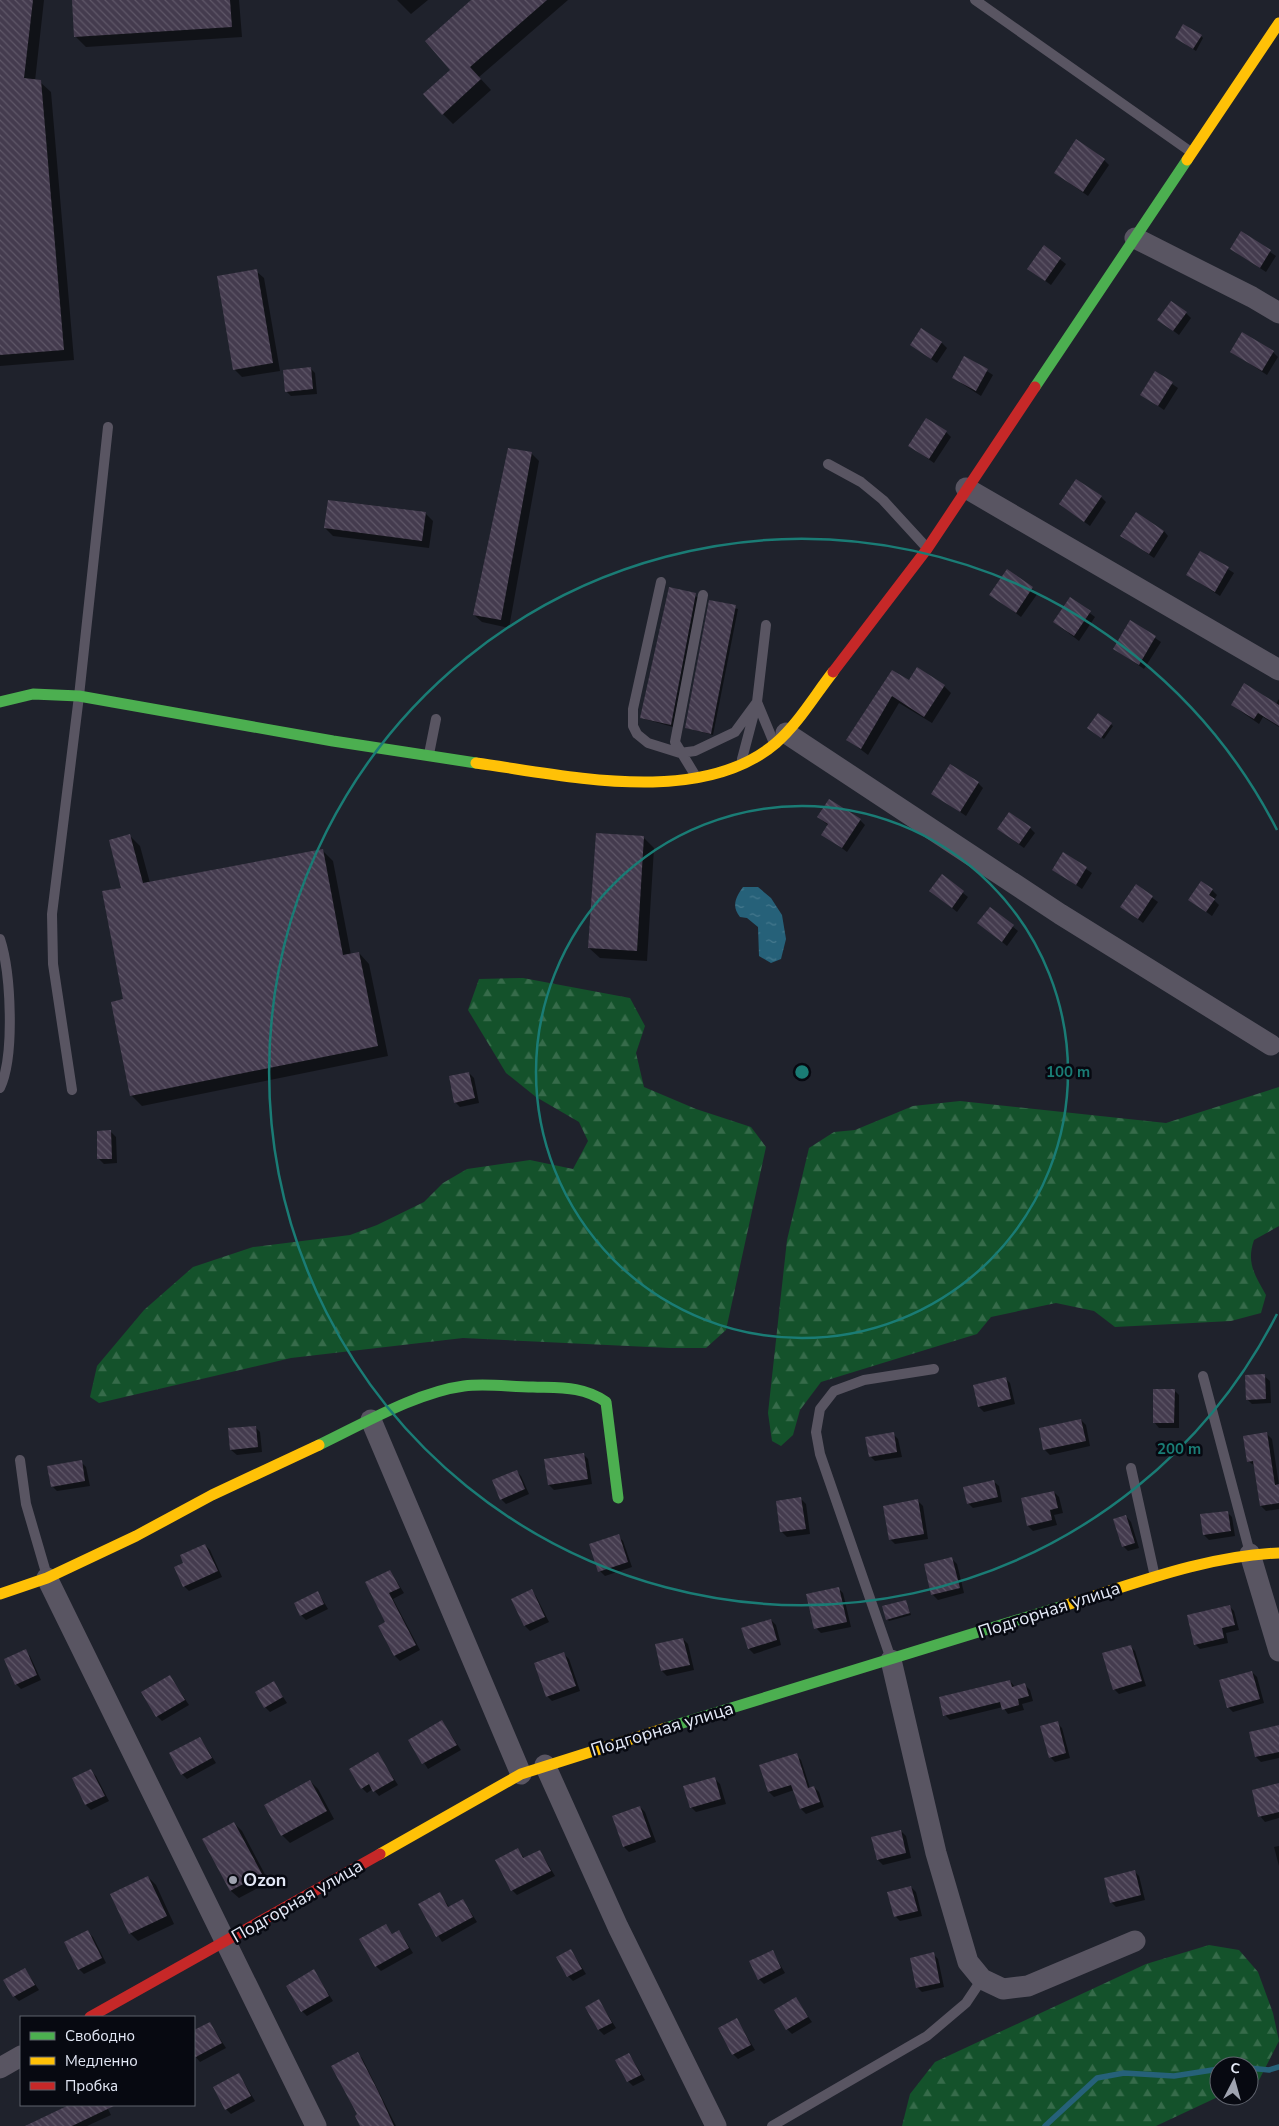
<svg xmlns="http://www.w3.org/2000/svg" width="1279" height="2126" viewBox="0 0 1279 2126" font-family="'Nunito Sans',sans-serif">
<defs>
<pattern id="forest-firs" width="22" height="20" patternUnits="userSpaceOnUse" patternTransform="scale(1.25)"><rect width="22" height="20" fill="#14522b"/><path d="M5 1l3.5 6h-7zM16 11l3.5 6h-7z" fill="#366b4a"/></pattern>
<pattern id="water-ripples" width="26" height="14" patternUnits="userSpaceOnUse" patternTransform="scale(1.25)"><rect width="26" height="14" fill="#266179"/><path d="M2 4q2-2 4 0t4 0M15 11q2-2 4 0t4 0" fill="none" stroke="#45788d"/></pattern>
<pattern id="building-back-hatch" width="6" height="6" patternUnits="userSpaceOnUse" patternTransform="scale(1.25)"><rect width="6" height="6" fill="#443b4e"/><path d="M-1 5l2 2M0 0l6 6M5-1l2 2" fill="none" stroke="#5f5768"/></pattern>
</defs>
<rect width="100%" height="100%" fill="#1f222c"/>
<path fill="url(#forest-firs)" d="M523,978L630,998L645,1026L636,1053L644,1087L696,1109L751,1127L766,1147L726,1330L706,1348H670L463,1338L291,1358L99,1403L90,1397L97,1366L144,1310L193,1267L253,1247L350,1235L377,1225L424,1202L443,1183L467,1169L530,1160L573,1169L588,1141L579,1122L536,1097L506,1073L468,1010L479,979Z
M1279,1087V1226L1254,1240C1246,1263 1255,1275 1266,1295L1261,1313L1231,1321L1115,1327L1094,1311L1056,1303L991,1317L977,1334L821,1382L800,1410L793,1435L781,1446L772,1441L768,1413L787,1240L809,1148L834,1132L855,1130L913,1106L960,1101L1166,1123Z
M1209,1945L1239,1950L1258,1972L1273,2013L1279,2041L1259,2080L1249,2084V2066H1219L1220,2096L1156,2126H902L910,2094L935,2062L1146,1964Z"/>
<path fill="url(#water-ripples)" d="M743,887H758L771,898L782,915L786,939L781,959L771,963L759,956L758,927L747,918L740,917C731,906 736,897 743,887Z"/>
<path fill="#0007" d="M0,0H44L35,81L40,82L51,92L74,360L0,366Z
M73,0H239L242,37L86,47L76,37Z
M397,0H428L411,14Z
M473,0H568L479,77L491,90L453,124L443,114L452,70Z
M1201,36L1203,38L1196,51L1176,38Z
M1104,160L1109,165L1088,196L1055,173Z
M1241,233L1276,256L1266,272L1231,249Z
M1044,247L1066,264L1051,285L1029,269Z
M256,271L264,278L280,371L242,377L234,369Z
M1186,313L1191,318L1179,335L1159,320Z
M942,343L947,348L937,363L911,345Z
M1232,352H1273L1278,357L1267,375Z
M965,357L993,375L981,396L953,378Z
M310,368L315,373L317,394L291,396L286,391Z
M1155,372L1178,388L1164,410L1141,394Z
M946,432L951,437L934,463L910,446Z
M531,453L539,461L509,628L482,622L474,615Z
M1101,497L1106,502L1090,526L1060,504Z
M425,513L433,521L429,548L333,536L325,528Z
M1164,531L1168,536L1154,558L1122,536Z
M1201,552L1234,573L1220,596L1188,575Z
M1007,571L1038,593L1021,617L991,595Z
M670,589L698,597L673,727L641,718Z
M1070,598L1095,617L1079,641L1054,622Z
M710,602L738,609L713,735L686,728Z
M1131,622L1161,642L1144,669L1115,649Z
M892,671L909,682L944,686L951,693L932,723L899,703L868,755L847,739Z
M1279,699V727L1263,717L1259,724L1232,705L1276,704Z
M1098,715L1113,726L1104,739L1091,730Z
M978,783L983,788L966,816L933,793Z
M818,817L860,820L865,825L847,852L823,834L829,826Z
M1030,828L1035,833L1024,848L998,829Z
M130,836L140,846L150,883L323,851L333,861L351,955L359,953L369,964L388,1056L142,1106L131,1095L124,1000L122,888Z
M644,838L654,848L647,961L600,958L589,948Z
M1064,854L1092,873L1082,889L1054,870Z
M942,876L968,897L957,912L931,891Z
M1136,886L1158,902L1143,923L1122,907Z
M1212,890L1217,895L1214,900L1219,905L1212,916L1190,900Z
M990,908L1018,931L1007,946L979,923Z
M469,1073L474,1078L479,1103L460,1107L455,1102Z
M111,1132L116,1137L117,1163L104,1164L99,1159Z
M1264,1376L1270,1381L1271,1403L1252,1404L1247,1399Z
M1005,1378L1010,1383L1015,1404L984,1412L979,1407L974,1386Z
M1174,1390L1179,1395V1428H1159L1154,1422Z
M1081,1420L1086,1425L1090,1446L1050,1455L1045,1450L1040,1429Z
M255,1427L260,1432L262,1452L237,1455L231,1450Z
M893,1434L898,1439L902,1457L875,1461L870,1456Z
M1267,1434L1272,1439L1279,1485V1509L1266,1511L1261,1506L1255,1466L1248,1461Z
M583,1454L588,1459L592,1484L554,1490L549,1485Z
M81,1462L86,1467L90,1486L57,1491L52,1486Z
M516,1471L521,1476L529,1494L506,1504L501,1499Z
M993,1481L999,1486L1002,1502L973,1508L968,1503Z
M1054,1492L1059,1497L1063,1513L1054,1515L1057,1525L1033,1531L1028,1526L1022,1499Z
M801,1499L806,1504L810,1534L787,1537L782,1532Z
M918,1501L923,1506L928,1539L895,1544L890,1539Z
M1227,1512L1232,1517L1235,1536L1209,1540L1204,1535Z
M1126,1516L1131,1522L1139,1548L1128,1551L1123,1546Z
M618,1536L623,1541L632,1567L605,1576L600,1571Z
M205,1545L210,1550L222,1577L189,1591L184,1586L185,1564Z
M952,1559L957,1564L964,1593L938,1600L933,1595L925,1565Z
M390,1571L404,1593L393,1599L420,1650L400,1661L395,1656L380,1627L387,1623Z
M838,1588L843,1593L851,1627L821,1633L816,1628Z
M531,1591L536,1596L549,1622L530,1631L525,1626Z
M318,1592L328,1609L306,1620L301,1615Z
M906,1601L911,1615L889,1621L887,1619Z
M1229,1606L1234,1611L1239,1630L1226,1633L1228,1643L1200,1649L1195,1644Z
M771,1620L776,1625L781,1645L754,1654L749,1649Z
M683,1639L688,1644L694,1670L667,1676L662,1671L656,1645Z
M1130,1646L1135,1651L1146,1686L1119,1694L1114,1689Z
M25,1651L30,1656L41,1680L21,1689L16,1684Z
M564,1654L569,1659L580,1691L552,1701L547,1696Z
M1252,1672L1257,1677L1264,1703L1233,1712L1228,1707Z
M170,1677L189,1705L162,1721L157,1716Z
M1010,1681L1015,1687L1025,1685L1030,1690L1033,1701L1022,1704L1024,1710L1008,1714L1003,1707L950,1720L945,1715Z
M274,1683L287,1703L270,1712L265,1707Z
M442,1721L461,1750L428,1769L409,1740Z
M1057,1723L1062,1728L1070,1758L1055,1762L1050,1757Z
M1279,1728V1758L1261,1762L1256,1757Z
M200,1738L216,1763L187,1779L182,1774Z
M378,1754L398,1785L379,1796L373,1789L367,1793L362,1788Z
M796,1755L801,1760L810,1788L814,1787L819,1792L824,1807L806,1814L801,1809L794,1790L774,1797L769,1792Z
M91,1771L96,1776L109,1801L91,1810L86,1805L74,1779Z
M715,1779L720,1784L726,1804L696,1812L691,1807Z
M310,1781L318,1789L334,1819L290,1843L282,1835Z
M1279,1784V1818L1265,1822L1260,1816Z
M640,1807L645,1812L656,1842L629,1852L624,1847Z
M234,1823L242,1831L269,1882L239,1898L231,1891L204,1840Z
M901,1831L906,1836L911,1858L883,1865L878,1860Z
M1279,1846V1866L1274,1847Z
M518,1850L525,1859L540,1851L555,1876L517,1895L512,1890Z
M1134,1871L1139,1876L1145,1900L1116,1907L1111,1902Z
M148,1877L156,1885L174,1924L138,1941L130,1933Z
M911,1887L916,1892L922,1916L900,1921L895,1916Z
M440,1894L450,1908L463,1900L477,1922L442,1942L419,1905Z
M386,1925L393,1935L398,1932L403,1937L413,1953L381,1971L376,1966Z
M88,1932L93,1937L106,1963L84,1974L79,1969Z
M571,1950L586,1974L573,1981L568,1976Z
M772,1951L785,1973L764,1984L759,1979Z
M933,1954L938,1959L944,1987L922,1992L917,1987Z
M25,1969L39,1990L19,2001L14,1996Z
M314,1971L333,2001L307,2016L302,2011Z
M795,1999L812,2022L792,2034L787,2029Z
M599,2001L616,2028L604,2035L599,2030Z
M737,2020L755,2050L738,2059L733,2054Z
M210,2023L226,2048L200,2062L194,2055V2032Z
M357,2053L362,2058L396,2126H361Z
M629,2054L645,2080L633,2086L628,2081Z
M239,2074L255,2101L231,2114L226,2109Z
M71,2105H106L111,2115L87,2126H28Z"/>
<g fill="none" stroke-linecap="round" stroke-linejoin="round">
<path stroke="#266179" stroke-width="5.5" d="M1249,2068L1269,2070L1279,2067
M1045,2126L1097,2078L1124,2073L1174,2076L1219,2069"/>
</g>
<path fill="url(#building-back-hatch)" d="M0,0H33L24,78L41,80L64,350L0,355Z
M72,0H230L232,27L74,37Z
M471,0H547L470,67L481,79L442,115L423,94L450,70L425,41Z
M1183,24L1202,35L1193,49L1175,38Z
M1076,139L1105,159L1083,192L1054,173Z
M1241,231L1271,250L1260,268L1230,249Z
M1044,245L1061,258L1045,281L1027,269Z
M257,269L273,363L233,370L217,276Z
M1171,301L1187,312L1173,331L1157,320Z
M921,328L942,342L931,359L910,345Z
M1242,332L1274,351L1262,371L1230,352Z
M964,356L988,369L976,391L952,378Z
M311,367L313,389L285,392L283,370Z
M1155,371L1173,382L1158,406L1140,395Z
M926,418L947,431L929,459L908,446Z
M508,448L532,452L501,620L473,615Z
M1076,479L1102,496L1084,522L1059,504Z
M328,500L426,512L422,541L324,528Z
M1136,512L1164,531L1149,554L1120,536Z
M1200,551L1229,567L1215,592L1186,575Z
M1007,569L1033,587L1016,613L989,595Z
M669,587L696,593L671,725L640,718Z
M1070,597L1091,611L1074,636L1053,622Z
M709,600L736,605L711,734L685,728Z
M1130,620L1156,636L1139,665L1113,649Z
M917,667L945,685L924,717L892,696L861,749L846,740L892,670L909,680Z
M1244,683L1279,705V726L1258,713L1254,719L1231,705Z
M1098,713L1112,723L1101,738L1087,728Z
M950,764L979,782L960,812L931,794Z
M829,799L861,819L842,848L821,835L828,824L817,817Z
M1009,812L1031,827L1019,844L997,829Z
M596,833L644,836L637,951L588,948Z
M130,834L143,883L323,849L343,955L359,952L378,1046L130,1096L111,1002L123,999L102,891L121,888L109,840Z
M1063,852L1087,867L1076,885L1052,870Z
M942,874L964,891L952,908L929,891Z
M1201,881L1213,889L1209,895L1215,899L1206,912L1188,900Z
M1136,884L1153,896L1138,919L1120,907Z
M990,907L1014,925L1002,942L977,923Z
M469,1072L475,1098L454,1103L449,1076Z
M111,1130L112,1159H97V1131Z
M1265,1374L1266,1399L1246,1400L1245,1375Z
M1006,1377L1011,1399L978,1407L973,1385Z
M1153,1389H1175L1174,1423H1153Z
M1081,1419L1086,1441L1043,1450L1039,1428Z
M256,1426L258,1447L230,1450L228,1428Z
M894,1432L897,1452L869,1457L865,1437Z
M1267,1432L1275,1485L1279,1484V1503L1260,1506L1253,1461L1247,1462L1243,1436Z
M584,1453L588,1479L548,1485L544,1459Z
M82,1460L85,1481L51,1487L47,1466Z
M517,1470L525,1489L500,1500L492,1480Z
M994,1480L998,1497L967,1504L963,1487Z
M1054,1491L1058,1508L1050,1510L1052,1520L1027,1526L1021,1498Z
M801,1497L806,1529L780,1532L776,1501Z
M918,1499L924,1534L889,1540L883,1506Z
M1228,1511L1231,1531L1203,1535L1200,1514Z
M1126,1515L1135,1543L1122,1547L1113,1519Z
M619,1534L628,1562L598,1572L589,1544Z
M205,1544L218,1571L183,1587L174,1567L183,1563L180,1555Z
M952,1557L960,1588L931,1595L924,1564Z
M390,1570L400,1588L389,1593L416,1645L394,1656L378,1626L385,1622L365,1582Z
M839,1587L847,1622L814,1629L806,1594Z
M532,1589L545,1617L524,1626L511,1599Z
M318,1591L324,1604L300,1616L294,1603Z
M906,1600L910,1613L886,1620L882,1606Z
M1230,1605L1235,1625L1222,1628L1224,1638L1194,1645L1187,1615Z
M771,1619L777,1640L748,1649L741,1628Z
M683,1638L690,1665L661,1671L655,1644Z
M1131,1645L1142,1681L1113,1690L1102,1653Z
M26,1649L37,1675L15,1685L4,1659Z
M564,1652L576,1686L546,1697L534,1663Z
M1252,1671L1260,1699L1227,1708L1219,1680Z
M170,1675L185,1700L156,1717L141,1692Z
M1010,1680L1012,1687L1025,1683L1029,1696L1018,1699L1019,1705L1002,1710L1000,1702L943,1716L939,1697Z
M274,1681L283,1697L264,1708L255,1692Z
M442,1720L457,1745L422,1764L408,1740Z
M1058,1721L1066,1753L1049,1758L1040,1726Z
M1279,1725V1752L1255,1757L1249,1732Z
M200,1737L212,1758L181,1775L169,1753Z
M378,1752L394,1780L373,1792L369,1784L361,1789L349,1769Z
M797,1753L808,1788L814,1786L820,1802L800,1809L791,1785L768,1792L759,1765Z
M91,1769L105,1796L85,1805L72,1778Z
M715,1777L721,1799L690,1808L683,1786Z
M310,1780L327,1811L281,1836L264,1805Z
M1279,1783V1812L1258,1817L1252,1790Z
M640,1806L651,1837L623,1847L612,1816Z
M234,1822L262,1874L230,1891L202,1839Z
M901,1830L906,1853L877,1860L871,1837Z
M518,1848L523,1858L540,1850L551,1871L511,1891L495,1860Z
M1135,1870L1141,1895L1110,1903L1104,1878Z
M148,1876L167,1916L129,1934L110,1894Z
M911,1886L918,1911L894,1917L887,1892Z
M440,1892L448,1907L463,1899L473,1917L436,1937L418,1904Z
M386,1924L392,1934L399,1930L409,1948L375,1967L359,1939Z
M88,1930L102,1958L78,1970L64,1942Z
M571,1949L582,1969L567,1977L556,1957Z
M773,1950L781,1968L758,1980L749,1961Z
M934,1952L940,1983L916,1988L910,1958Z
M25,1968L35,1985L13,1997L3,1980Z
M314,1969L329,1996L301,2012L286,1986Z
M796,1997L808,2017L786,2030L774,2010Z
M599,1999L612,2023L598,2030L585,2007Z
M737,2018L751,2045L732,2055L718,2028Z
M210,2022L222,2043L194,2058V2030Z
M358,2052L378,2091L394,2126H360L355,2116L357,2114L331,2066Z
M629,2053L641,2075L627,2082L615,2060Z
M239,2073L251,2096L225,2110L213,2087Z
M69,2105H116L72,2126H25Z"/>
<g fill="none" stroke-linecap="round" stroke-linejoin="round">
<path stroke="#595562" stroke-width="10" d="M975,0L1191,152
M828,464L861,482L883,500L927,548
M661,582L633,709V726L637,734L648,743L680,753L695,751L735,732L757,702
M757,702L774,743
M429,754L436,719
M742,759L757,702L766,625
M695,775L675,742L703,595
M0,939C11,973 15,1056 0,1088
M72,1090L53,964L52,914L79,696L108,427
M1203,1376L1250,1553
M20,1460L26,1504L47,1576
M1131,1468L1155,1577
M891,1659L820,1454L816,1432L820,1409L834,1391L864,1380L934,1369
M772,2126L927,2036L966,2003L982,1979"/>
<path stroke="#595562" stroke-width="21" d="M1135,238L1252,297L1279,313
M966,488L1279,670
M786,733L1060,914L1271,1045
M371,1420L521,1774
M1250,1554L1279,1651
M47,1578L316,2126
M891,1660L936,1853L968,1962L982,1979L1003,1989L1028,1986L1135,1941
M545,1765L618,1927L716,2126
M0,2068L21,2056"/>
<path stroke="#4caf50" stroke-width="11" d="M1035,387L1187,160
M0,702L33,694L79,696L333,741L476,763
M319,1445C363,1424 417,1392 464,1386C486,1383 511,1387 533,1387C560,1388 583,1386 606,1402L618,1498
M666,1728L1063,1606"/>
<path stroke="#ffc107" stroke-width="11" d="M1187,160L1279,23
M476,763C565,775 700,808 776,743C798,724 815,695 833,672
M0,1594L47,1578L136,1536L212,1495L319,1445
M1063,1606C1134,1584 1205,1556 1279,1553
M380,1854L521,1774L666,1728"/>
<path stroke="#c62828" stroke-width="11" d="M833,672L927,549L1035,387
M90,2017L380,1854"/>
</g>
<g fill="none" stroke="#1a7c75" stroke-width="2.5">
<circle cx="802" cy="1072" r="266"/>
<path d="M1277 1314A533 533 0 1 1 1277 830"/>
</g>
<circle fill="#9fa3b0" stroke="#070911" stroke-width="2" cx="233" cy="1880" r="5"/>
<g text-anchor="middle" stroke-width="5" stroke-linejoin="round" paint-order="stroke">
<g font-size="18" fill="#e4e9f7" stroke="#070911">
<text transform="translate(1049 1610) rotate(-18)" y="6">Подгорная улица</text>
<text transform="translate(662 1729) rotate(-17)" y="6">Подгорная улица</text>
<text transform="translate(297 1901) rotate(-30)" y="6">Подгорная улица</text>
</g>
<g font-size="18" font-weight="bold" fill="#e4e9f7" stroke="#070911" text-anchor="start">
<text x="243" y="1886">Ozon</text>
</g>
</g>
<circle cx="802" cy="1072" r="8" fill="#1a7c75" stroke="#070911" stroke-width="2.5"/>
<g font-size="15" text-anchor="middle" font-weight="bold" fill="#1a7c75" stroke="#070911" stroke-width="5" stroke-linejoin="round" paint-order="stroke">
<text x="1068" y="1077">100 m</text>
<text x="1179" y="1454">200 m</text>
</g>
<rect x="20" y="2016" width="175" height="90" fill="#070911" stroke="#5f636d"/>
<rect x="30" y="2032" width="25" height="8" fill="#4caf50" stroke="#5f636d"/>
<text x="65" y="2041" font-size="15" fill="#e4e9f7">Свободно</text>
<rect x="30" y="2057" width="25" height="8" fill="#ffc107" stroke="#5f636d"/>
<text x="65" y="2066" font-size="15" fill="#e4e9f7">Медленно</text>
<rect x="30" y="2082" width="25" height="8" fill="#c62828" stroke="#5f636d"/>
<text x="65" y="2091" font-size="15" fill="#e4e9f7">Пробка</text>
<g transform="translate(1234 2081) rotate(6)"><circle r="24" fill="#070911" stroke="#5f636d"/>
<path d="M0-4L9 19L0 12L-9 19Z" fill="#9fa3b0"/>
<text y="-8" font-size="14" font-weight="bold" text-anchor="middle" fill="#e4e9f7">С</text>
</g>
</svg>
